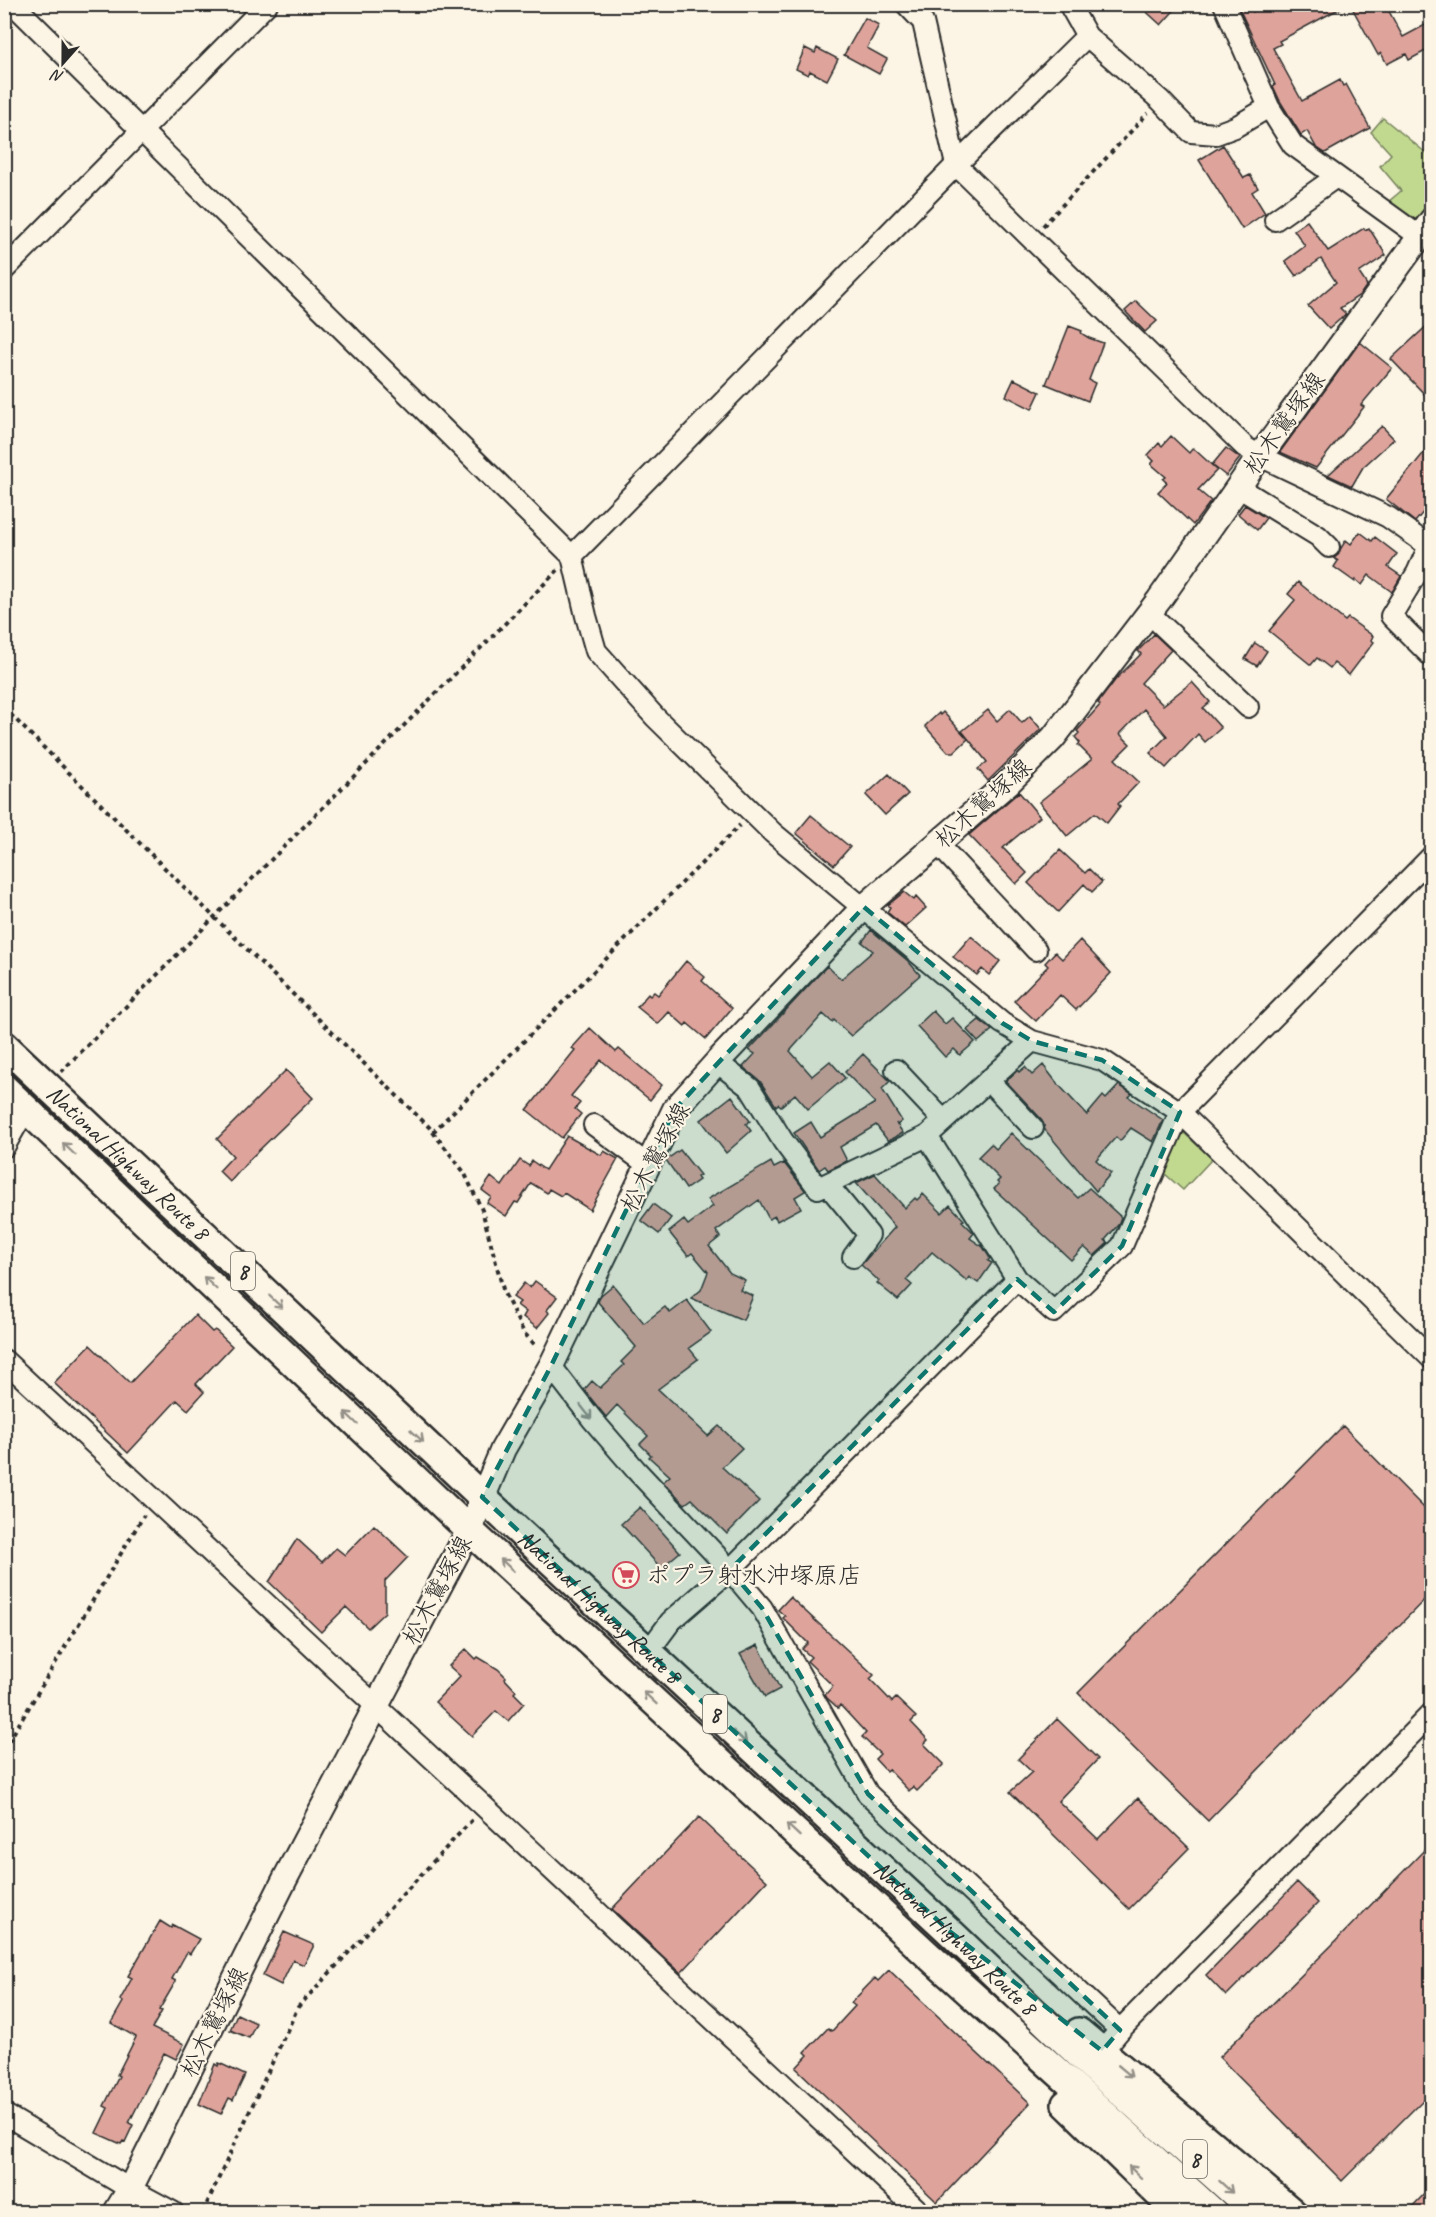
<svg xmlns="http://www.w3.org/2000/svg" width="1436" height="2217" viewBox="0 0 1436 2217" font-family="Caveat,'Klee One',sans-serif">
<rect width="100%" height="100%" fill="#fcf5e5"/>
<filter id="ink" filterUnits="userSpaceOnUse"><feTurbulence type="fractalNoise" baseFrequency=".0167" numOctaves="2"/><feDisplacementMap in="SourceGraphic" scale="12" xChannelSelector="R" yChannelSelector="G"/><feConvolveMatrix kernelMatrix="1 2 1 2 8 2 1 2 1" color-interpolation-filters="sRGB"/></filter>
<g filter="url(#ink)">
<path fill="#c1d98f" stroke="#76825d" stroke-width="1.5" d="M1383,118L1431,157V200L1413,223L1388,202L1401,191L1380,166L1391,154L1371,132Z
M1183,1132L1212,1159L1183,1190L1164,1173Z"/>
<path fill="#dea49c" stroke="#2b2b2b" stroke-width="1.5" d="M1138,4H1180L1161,25Z
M1237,4H1250L1253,12L1267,4H1348L1279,41L1281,44L1273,48L1302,101L1340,80L1343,86L1346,84L1370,128L1325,153L1316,147L1307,131L1301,135L1280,101L1273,86L1275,85Z
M1350,4H1385L1403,37L1427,24L1431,32V48L1409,60L1406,54L1387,64L1381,53L1378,55Z
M865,18L879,25L867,48L887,59L879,74L844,55Z
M805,48L815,53L817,48L838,59L827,80L810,71L808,75L796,69Z
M1223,145L1244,178L1250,175L1258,188L1252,192L1265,213L1242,229L1199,160Z
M1307,221L1328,251L1364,228L1365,230L1369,228L1386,255L1359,273L1367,285L1360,295L1340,308L1346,314L1329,329L1308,306L1336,282L1321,259L1296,276L1285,261L1305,246L1294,230Z
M1136,301L1157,321L1145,332L1125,311Z
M1431,322V401L1391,359Z
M1069,326L1082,331L1081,333L1089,338L1103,343L1089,380L1095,383L1088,401L1046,384Z
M1360,342L1392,368L1361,405L1364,407L1316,468L1280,452Z
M1014,379L1040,392L1032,409L1006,396Z
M1382,426L1394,439L1363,467L1352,486L1328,475Z
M1171,436L1189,453L1193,448L1217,470L1198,490L1211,501L1193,525L1158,492L1167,483L1163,479L1166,477L1151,464L1154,461L1148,455L1159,443L1162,446Z
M1431,444V515L1425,510L1415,522L1386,499Z
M1226,448L1240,458L1226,476L1212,465Z
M1245,505L1266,518L1257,530L1238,514Z
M1360,532L1372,541L1375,537L1397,554L1388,567L1401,576L1392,592L1369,575L1362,585L1356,580L1355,582L1334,567L1338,561L1334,558L1338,555L1341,548L1346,540L1351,544Z
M1298,582L1345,621L1348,618L1373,636L1371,640L1374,642L1349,675L1334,663L1330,668L1317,658L1311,665L1269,631L1295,600L1288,594Z
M1154,634L1171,650L1141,683L1163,705L1192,682L1210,702L1203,708L1221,728L1205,742L1198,734L1166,768L1150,753L1167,736L1144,709L1120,734L1130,744L1115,759L1139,782L1118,804L1120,806L1107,823L1095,813L1067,836L1039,802L1092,759L1078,745L1080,743L1075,737L1079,733L1077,731L1100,705L1098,703L1116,679L1141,654L1138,651Z
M1255,643L1267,651L1257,666L1245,659Z
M1010,709L1022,723L1030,716L1041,729L988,781L978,769L987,762L962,731L988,710L997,721Z
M943,712L968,739L954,752H948L925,726L939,713L940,715Z
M889,774L908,794L885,815L866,795Z
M1019,792L1040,817L1003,848L1027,873L1016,884L969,835Z
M811,815L850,847L834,865L796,833Z
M1060,850L1085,873L1089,869L1102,882L1092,892L1084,884L1058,912L1028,883Z
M904,892L914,900L916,897L926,908L905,927L887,912L890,907L888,905Z
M871,930L908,961L920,975L851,1036L834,1020L832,1022L823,1014L790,1051L812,1076L830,1061L845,1078L808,1109L795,1094L781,1106L778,1104L776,1106L760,1081L743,1067L755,1054L749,1050L827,966L841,979L873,951L862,942Z
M971,936L1000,961L989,975L982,969L977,975L953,957Z
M1080,940L1111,973L1076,1010L1060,995L1036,1021L1014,1001L1048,966L1045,963L1055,952L1062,959Z
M686,961L705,977L702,981L732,1008L706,1039L687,1023L685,1026L669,1012L658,1024L637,1007L648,994L650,996L654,992L658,995Z
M933,1011L945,1024L952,1018L975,1042L960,1055L954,1049L945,1057L917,1026Z
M979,1020L992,1030L978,1042L967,1030Z
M590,1028L616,1052L619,1049L662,1085L650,1100L601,1060L571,1096L580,1103L575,1109L581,1114L562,1138L527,1110L575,1050L572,1048Z
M863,1054L890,1081L882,1089L902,1121L897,1125L896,1123L903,1133L888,1141L876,1125L840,1147L847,1161L828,1170L825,1166L819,1170L794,1133L811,1122L820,1137L875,1103L845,1072Z
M1043,1065L1057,1083L1087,1115L1103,1096L1106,1099L1119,1085L1132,1094L1129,1097L1163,1120L1153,1142L1131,1128L1120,1141L1116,1137L1096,1160L1111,1173L1096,1191L1045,1130L1042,1120L1006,1081L1018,1070L1019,1072L1025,1067L1032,1075Z
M286,1070L313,1098L251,1158L230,1182L219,1171L233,1156L217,1139Z
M732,1096L750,1121L746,1124L751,1131L726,1153L701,1120Z
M1011,1133L1078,1198L1089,1188L1121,1217L1118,1225L1105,1240L1108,1243L1094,1256L1084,1247L1071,1260L994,1189L999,1184L997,1182L1000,1179L978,1157L991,1144L996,1149Z
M567,1136L601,1155L604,1151L618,1159L590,1210L564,1193L561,1196L549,1189L547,1193L531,1183L518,1203L515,1202L506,1216L487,1203L491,1197L482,1190L491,1177L502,1186L520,1160L529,1166L532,1161L545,1170Z
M680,1150L700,1175L697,1177L699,1180L686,1189L666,1160Z
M771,1162L774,1168L784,1163L804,1189L805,1191L795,1197L801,1208L777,1221L775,1216L769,1219L759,1200L716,1231L720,1237L709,1246L730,1273L745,1280L740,1290L753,1296L743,1320L691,1298L701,1290L708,1272L692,1253L688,1256L669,1232L684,1220L688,1225L713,1206L708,1199Z
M875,1174L905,1208L915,1198L917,1200L923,1194L942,1213L950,1205L964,1220L962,1221L974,1233L970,1238L983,1247L990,1258L988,1261L992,1263L978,1283L969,1277L967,1281L932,1252L906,1280L912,1285L898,1300L877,1283L879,1281L861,1265L895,1227L856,1183Z
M653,1204L671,1218L659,1234L641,1220Z
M535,1281L557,1297L547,1310L549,1313L537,1328L523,1317L526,1312L517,1305L520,1302L513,1297L524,1283L530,1288Z
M613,1285L644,1323L665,1307L670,1313L687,1300L711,1332L689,1348L698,1359L658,1389L708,1436L719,1426L742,1448L722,1467L759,1501L727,1534L692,1499L685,1504L663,1482L670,1476L649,1457L651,1455L640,1444L648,1436L617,1405L606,1417L584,1390L592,1381L600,1388L624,1365L621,1362L636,1347L598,1302L601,1295Z
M195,1315L212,1332L215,1330L232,1346L196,1384L204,1392L188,1410L177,1400L128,1453L54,1383L90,1345L130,1383Z
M1343,1426L1431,1515V1593L1208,1821L1078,1693Z
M640,1507L680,1552L661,1568L621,1524Z
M374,1525L408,1557L385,1581V1612L368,1628L346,1607L321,1632L269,1582L297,1539L322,1562L336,1548L345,1555Z
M790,1597L874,1675L870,1679L892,1702L896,1698L916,1717L911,1722L928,1740L924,1744L944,1764L917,1791L913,1787L909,1791L888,1769L886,1771L875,1759L880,1754L862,1737L866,1733L840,1705L838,1708L827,1698L825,1695L833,1686L807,1661L811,1657L802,1649L808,1643L783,1618L785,1616L778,1610Z
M758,1645L780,1689L765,1697L740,1654Z
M466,1649L476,1659L478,1657L498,1669L506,1677L505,1679L516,1691L514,1693L524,1703L508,1721L496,1711L472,1736L435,1702L460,1676L449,1666Z
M1057,1719L1098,1759L1058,1801L1098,1839L1138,1798L1189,1848L1129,1909L1010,1792L1032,1772L1018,1759Z
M699,1817L767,1881L681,1973L612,1909Z
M1431,1843V2092L1342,2181L1219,2057L1331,1946Z
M1297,1882L1318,1903L1226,1996L1206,1975Z
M160,1921L171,1928L173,1925L199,1939L190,1954L187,1952L172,1979L176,1981L159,2010L162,2011L152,2028L184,2044L176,2059L164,2053L129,2123L133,2125L125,2142L123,2141L121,2144L96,2133L108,2108L104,2106L119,2076L117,2075L136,2037L111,2023L123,2002L120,2000L132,1978L128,1976Z
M284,1932L314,1945L304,1965L293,1960L281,1985L263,1976Z
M889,1970L1030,2103L937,2202L796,2068L808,2055L805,2052L828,2028L832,2031L855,2006L851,2003L875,1978L878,1981Z
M237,2014L256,2023L249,2038L230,2030Z
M219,2063L245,2075L233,2100L229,2098L221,2114L199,2104L215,2064L218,2066Z
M1431,2187V2212H1407Z"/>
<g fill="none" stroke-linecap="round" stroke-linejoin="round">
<defs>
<path id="minor" d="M13,4L572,556L586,616L596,651L655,717L773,833L1002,1023L1032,1041L1102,1060L1180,1112L1432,1359
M906,4L923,22L956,165L1245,447L1260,456L1388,517L1429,546L1432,542
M1069,4L1087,36L1160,100L1191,132L1216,134L1235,127L1269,107
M1224,4L1269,107L1293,145L1419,236
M1275,220L1336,177
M4,270L267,4
M1238,487L1318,536L1329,547
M1429,546L1417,573L1391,616L1432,657
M572,556L956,165L1087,36
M1149,613L1248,707
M938,844L1036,950
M717,1062L750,1088L783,1141L818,1188L927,1136L1032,1041
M896,1070L943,1120
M988,1080L1033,1128
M594,1125L648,1165
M927,1136L1017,1279L1054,1312L1122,1246L1180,1112L1432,856
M4,1147L26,1108
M827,1184L869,1235L853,1257
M4,1360L920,2212
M551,1366L592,1419L636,1470L730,1570L762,1608L868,1794L1120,2030
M648,1652L671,1621L730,1570L1017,1279
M1093,2062L1120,2030L1432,1713
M4,2114L130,2189L173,2212"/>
<path id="major" d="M116,2212L130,2189L285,1879L469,1530L503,1449L551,1366L675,1109L717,1062L864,907L1008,783L1053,738L1159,600L1260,456L1432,220"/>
<g id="highway">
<path id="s1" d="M4,1045L482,1497L948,1930L1090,2065L1255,2212"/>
<path d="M4,1088L469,1530L929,1956L1213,2212"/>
<path d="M1079,2032L1292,2212"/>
<path d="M1066,2104L1177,2212"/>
</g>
</defs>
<use href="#minor" stroke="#2b2b2b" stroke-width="24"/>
<use href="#major" stroke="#2b2b2b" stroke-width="28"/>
<use href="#highway" stroke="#2b2b2b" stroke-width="32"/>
<path stroke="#2b2b2b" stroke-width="4" stroke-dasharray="4.5 4.5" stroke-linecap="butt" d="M1043,226L1148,113
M4,708L214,917L429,1127L464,1172L482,1210L504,1293L524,1333L537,1347
M61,1072L558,570
M433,1132L740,825
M4,1749L144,1515
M203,2212L298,2007L472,1820"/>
<use href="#minor" stroke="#fcf5e5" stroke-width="20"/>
<use href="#major" stroke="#fcf5e5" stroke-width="24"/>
<use href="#highway" stroke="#fcf5e5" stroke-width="27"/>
</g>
<defs><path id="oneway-shaft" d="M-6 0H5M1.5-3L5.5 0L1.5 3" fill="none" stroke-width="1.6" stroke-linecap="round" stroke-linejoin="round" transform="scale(1.5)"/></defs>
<g stroke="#949088">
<use href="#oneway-shaft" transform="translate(69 1149) rotate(-136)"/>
<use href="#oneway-shaft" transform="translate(210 1283) rotate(-136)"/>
<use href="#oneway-shaft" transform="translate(276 1302) rotate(43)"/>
<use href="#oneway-shaft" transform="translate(586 1412) rotate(52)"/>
<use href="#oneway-shaft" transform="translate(351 1418) rotate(-136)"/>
<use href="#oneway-shaft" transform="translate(417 1436) rotate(43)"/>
<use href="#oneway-shaft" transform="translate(507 1565) rotate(-137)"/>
<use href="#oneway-shaft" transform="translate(650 1698) rotate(-137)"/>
<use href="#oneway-shaft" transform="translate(740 1737) rotate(43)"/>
<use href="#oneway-shaft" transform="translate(793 1830) rotate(-137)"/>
<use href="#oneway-shaft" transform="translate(1125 2071) rotate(40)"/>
<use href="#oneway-shaft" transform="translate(1135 2172) rotate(-136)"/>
<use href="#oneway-shaft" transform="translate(1226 2187) rotate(42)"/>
</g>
</g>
<path fill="#0f766e" fill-opacity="0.2" stroke="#0f766e" stroke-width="4.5" stroke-dasharray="12 8" stroke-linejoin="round" d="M864,907L1002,1023L1032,1041L1102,1060L1180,1112L1122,1246L1054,1312L1017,1279L730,1570L762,1608L868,1794L1120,2030L1102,2051L948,1930L482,1497L551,1366L675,1109Z"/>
<defs>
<symbol id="supermarket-ring" viewBox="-11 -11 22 22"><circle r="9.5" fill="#fcf5e5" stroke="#d1495b" stroke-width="1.5"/><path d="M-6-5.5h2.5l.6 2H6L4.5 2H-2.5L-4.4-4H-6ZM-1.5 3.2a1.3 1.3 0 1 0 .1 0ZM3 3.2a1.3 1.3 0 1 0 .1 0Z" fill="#d1495b"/></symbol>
</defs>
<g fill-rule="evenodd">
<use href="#supermarket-ring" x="611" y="1560" width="30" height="30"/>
</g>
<g text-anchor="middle" stroke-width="4.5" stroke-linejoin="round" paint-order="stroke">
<g fill="#fcf5e5" stroke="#6a6863" stroke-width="1.5">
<rect x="231" y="1252" width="24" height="38" rx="4.5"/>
<rect x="703" y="1695" width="24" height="38" rx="4.5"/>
<rect x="1183" y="2140" width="24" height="38" rx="4.5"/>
</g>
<g font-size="22" font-weight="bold" fill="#2b2b2b">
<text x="243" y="1279">8</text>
<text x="715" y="1722">8</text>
<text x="1195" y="2167">8</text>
</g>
<g font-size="24" fill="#2b2b2b" stroke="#fcf5e5">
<text transform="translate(1284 423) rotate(-54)" y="8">松木鷲塚線</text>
<text transform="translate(983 803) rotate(-42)" y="8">松木鷲塚線</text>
<text transform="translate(655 1157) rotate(-62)" y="8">松木鷲塚線</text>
<text dy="8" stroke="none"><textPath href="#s1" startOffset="171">National Highway Route 8</textPath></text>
<text transform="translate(437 1590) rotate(-62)" y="8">松木鷲塚線</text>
<text dy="8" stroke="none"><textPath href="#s1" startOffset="819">National Highway Route 8</textPath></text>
<text dy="8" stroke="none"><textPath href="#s1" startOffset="1305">National Highway Route 8</textPath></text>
<text transform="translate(214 2022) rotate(-63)" y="8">松木鷲塚線</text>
</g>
<g font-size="24" fill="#2b2b2b" stroke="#fcf5e5" text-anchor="start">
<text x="646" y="1583">ポプラ射水沖塚原店</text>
</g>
</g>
<rect width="1436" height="2217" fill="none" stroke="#fcf5e5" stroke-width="24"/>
<rect x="12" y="12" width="1412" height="2193" fill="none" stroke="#2b2b2b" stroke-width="2" filter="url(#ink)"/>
<g transform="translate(63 63) rotate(201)" stroke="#fcf5e5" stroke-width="4.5" paint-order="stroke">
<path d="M0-4.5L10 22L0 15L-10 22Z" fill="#2b2b2b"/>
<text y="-9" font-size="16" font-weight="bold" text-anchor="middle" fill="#2b2b2b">N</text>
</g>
</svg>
